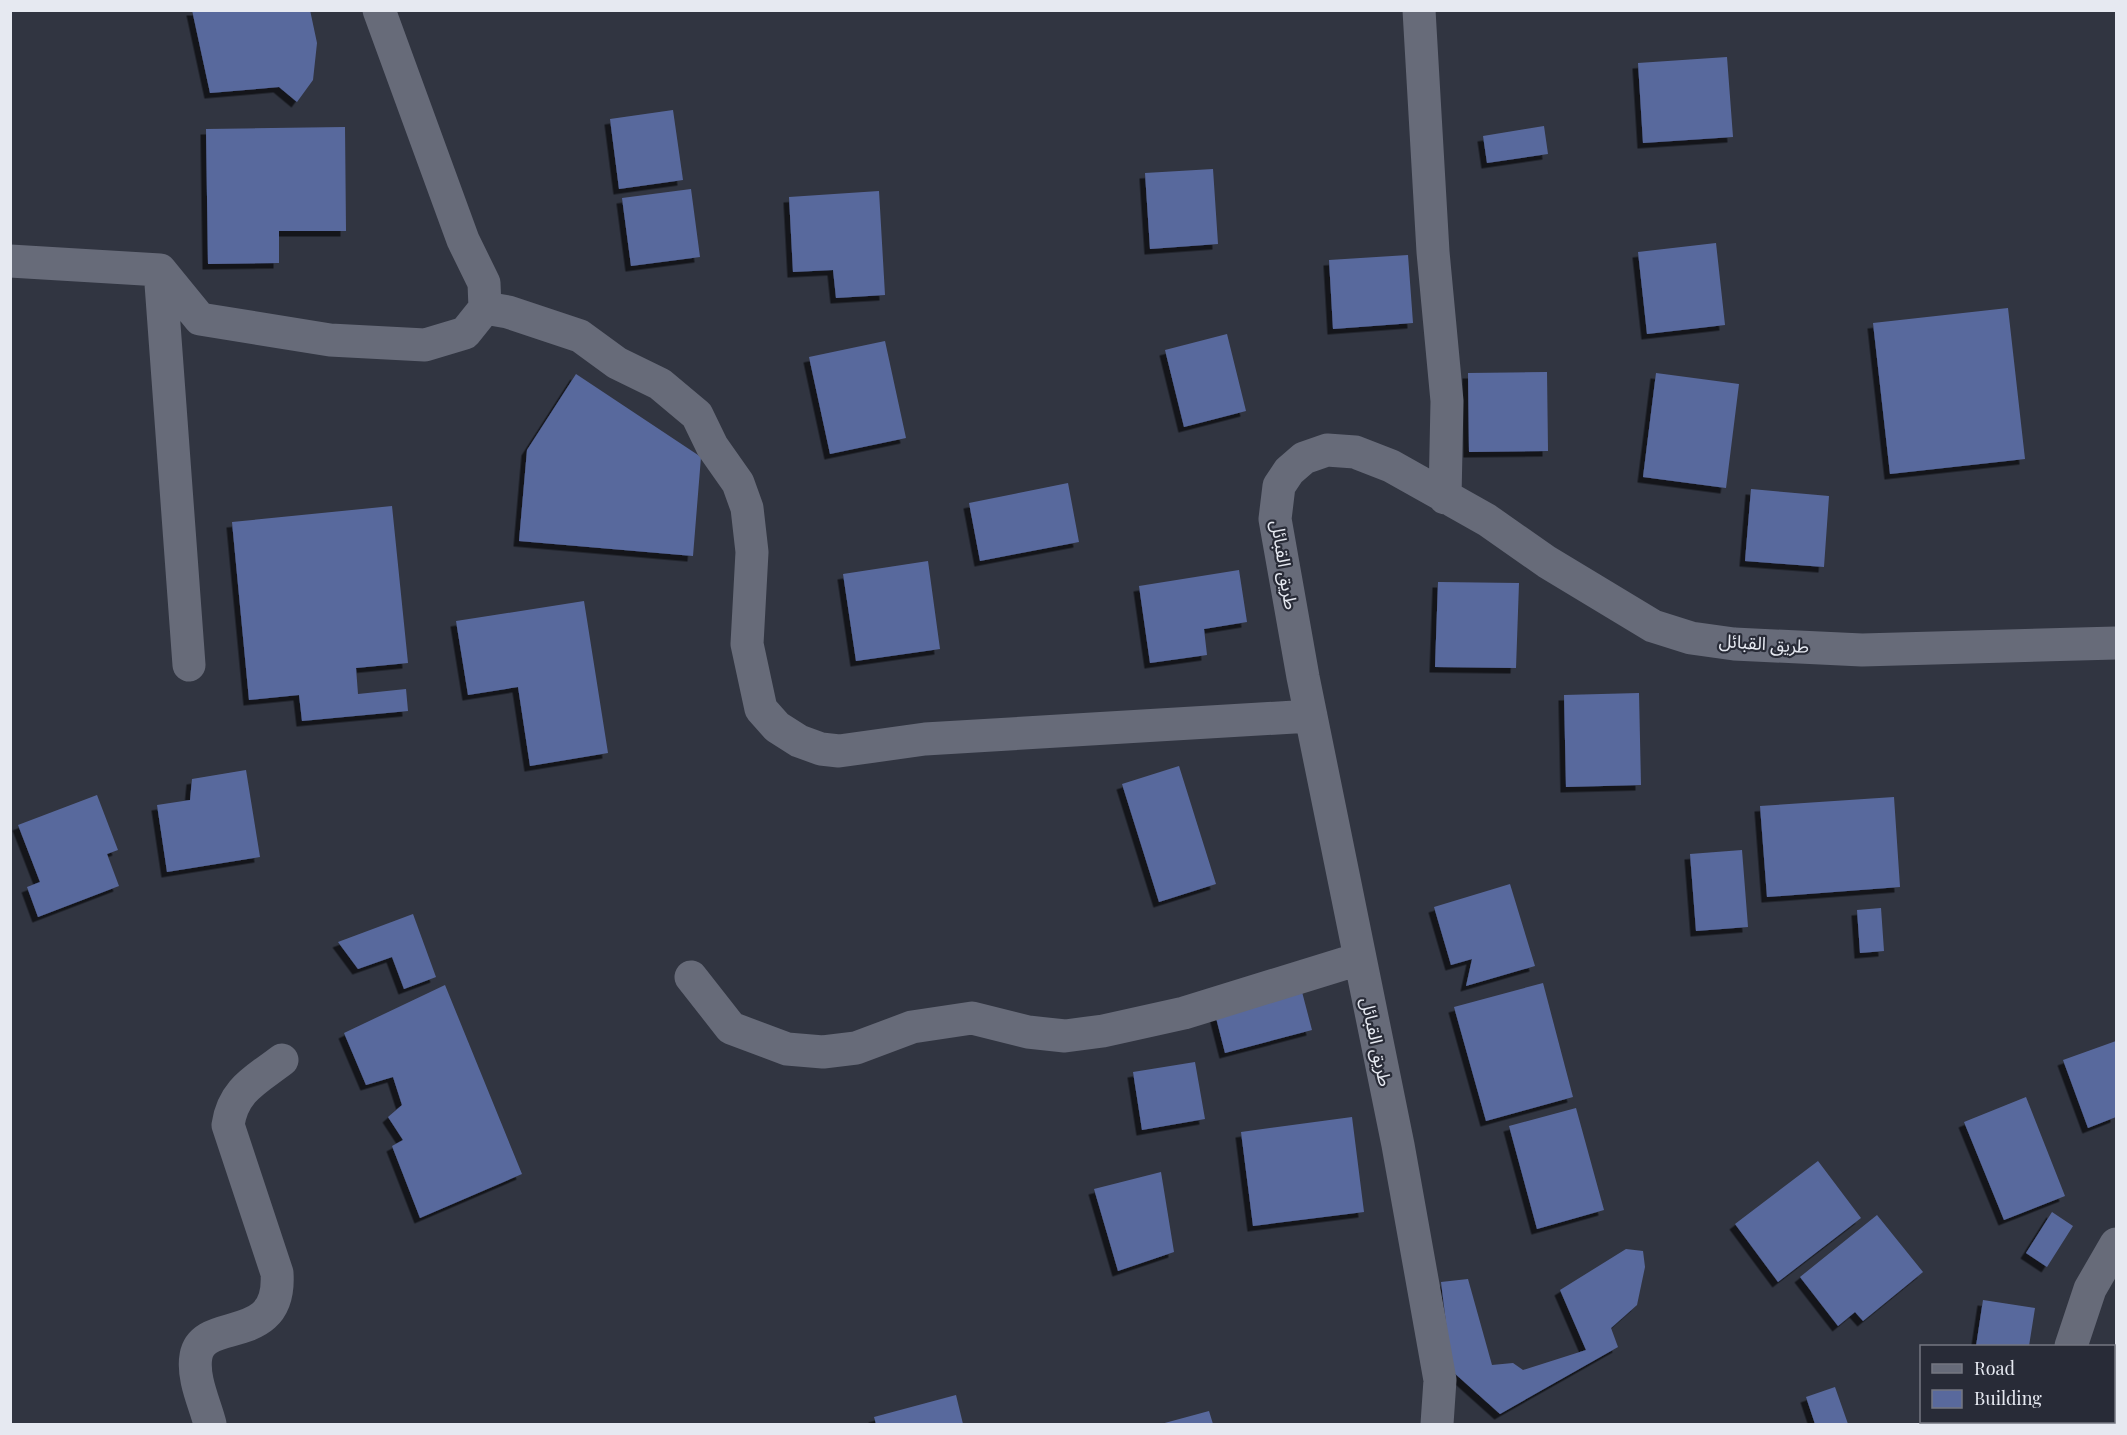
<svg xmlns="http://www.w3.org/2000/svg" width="2127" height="1435" viewBox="0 0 2127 1435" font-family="'Playfair Display','Noto Sans Arabic',serif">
<defs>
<filter id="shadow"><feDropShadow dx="-5.5" dy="5.5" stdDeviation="0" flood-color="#0009"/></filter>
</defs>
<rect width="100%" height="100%" fill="#313541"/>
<path fill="#59699d" filter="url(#shadow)" d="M192,10H310L317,43L313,80L297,102L279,87L210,93Z
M1727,57L1733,137L1643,143L1638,63Z
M673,110L683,180L619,189L610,119Z
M1544,126L1548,154L1487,163L1483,136Z
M345,127L346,231H279V263L208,264L206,129Z
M1213,169L1218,244L1150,249L1145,173Z
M691,189L700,257L631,266L622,198Z
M879,191L885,295L836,298L833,270L793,272L789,197Z
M1716,243L1725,325L1647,334L1638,252Z
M1408,255L1413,323L1333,329L1329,260Z
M2008,308L2025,459L1890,474L1873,323Z
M1227,334L1246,411L1184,427L1165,350Z
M885,341L906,438L830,454L809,357Z
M1547,372L1548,451L1469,452L1468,373Z
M1656,373L1739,384L1726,488L1643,477Z
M576,374L701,457L693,556L519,541L527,450Z
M1068,483L1079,542L980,561L969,503Z
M1751,489L1829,496L1824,567L1745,561Z
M392,506L408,663L356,668L358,694L406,689L408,711L302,721L299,695L249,700L232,522Z
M928,561L940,649L856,661L843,574Z
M1239,570L1247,622L1204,629L1207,655L1150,663L1139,586Z
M1438,582L1519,583L1516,668L1435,667Z
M584,601L608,753L530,766L518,687L468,695L456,621Z
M1639,693L1641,785L1566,787L1564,695Z
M1179,766L1216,884L1159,902L1122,784Z
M246,770L260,857L167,872L157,805L190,800L192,779Z
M97,795L118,850L107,854L119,886L38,917L27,887L40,882L18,825Z
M1894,797L1900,887L1767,897L1760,806Z
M1742,850L1748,927L1696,931L1690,854Z
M1510,884L1535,966L1466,986L1472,959L1451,965L1434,907Z
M1881,908L1884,951L1860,953L1857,910Z
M413,914L436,977L404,989L392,957L358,969L338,942Z
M1543,983L1573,1097L1486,1121L1454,1007Z
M445,985L522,1174L420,1218L392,1146L403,1140L388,1117L402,1105L393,1077L366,1085L344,1033Z
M1301,988L1312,1030L1225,1053L1214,1010Z
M2116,1041V1117L2088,1128L2063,1060Z
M1195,1062L1205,1119L1142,1130L1133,1072Z
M2026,1097L2065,1196L2004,1220L1964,1122Z
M1576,1108L1604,1210L1537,1229L1509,1126Z
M1352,1117L1364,1212L1253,1226L1241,1132Z
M1818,1161L1861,1218L1778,1282L1735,1224Z
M1161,1172L1174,1252L1118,1271L1094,1189Z
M2052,1212L2073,1226L2047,1267L2026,1253Z
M1877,1215L1923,1272L1863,1321L1855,1312L1838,1326L1800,1277Z
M1626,1249L1643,1251L1645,1267L1637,1305L1611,1328L1618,1347L1500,1414L1452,1371L1441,1282L1468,1279L1492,1365L1513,1363L1523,1370L1586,1350L1560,1290Z
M1983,1300L2035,1308L2029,1346H1976Z
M1835,1387L1848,1424H1815L1806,1397Z
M956,1395L963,1424H876L874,1417Z
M1209,1411L1213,1424H1161Z"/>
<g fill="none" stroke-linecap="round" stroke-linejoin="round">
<path stroke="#676b79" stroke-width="33" d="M1419,10L1433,252L1447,401L1445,498
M10,261L160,270L200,319L330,340L425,345L465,333L485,308L484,283L463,240L379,10
M160,270L189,665
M485,308L508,312L580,336L617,363L660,384L697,415L712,446L738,483L747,508L752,552L747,644L761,709L777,727L799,741L821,749L839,751L925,739L1311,716
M691,977L731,1028L787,1049L823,1052L856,1048L912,1027L972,1018L1028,1032L1065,1036L1103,1031L1184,1013L1359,959
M2071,1346L2090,1289L2116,1244
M210,1424C205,1404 192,1378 196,1356C203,1315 282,1348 277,1273L228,1125C233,1090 256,1080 282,1060
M1437,1424L1440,1380L1398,1145L1303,677L1275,519L1279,486L1289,471L1304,458L1327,450L1355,452L1391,466L1487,520L1547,562L1653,626L1691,638L1734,644L1862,650L2116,643"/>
</g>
<g text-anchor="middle" stroke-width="4.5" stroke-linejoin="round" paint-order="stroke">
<g font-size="18" fill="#e6e9f1" stroke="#282b37">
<text transform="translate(1284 565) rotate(81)" y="6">طريق القبائل</text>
<text transform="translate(1764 644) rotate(4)" y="6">طريق القبائل</text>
<text transform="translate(1376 1042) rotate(78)" y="6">طريق القبائل</text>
</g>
</g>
<rect width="2127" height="1435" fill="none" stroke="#e6e9f1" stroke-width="24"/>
<rect x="1920" y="1345" width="195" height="78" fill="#282b37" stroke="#747781" stroke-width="1.5"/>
<rect x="1932" y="1364" width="30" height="9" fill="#676b79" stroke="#747781" stroke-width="1.5"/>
<text x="1974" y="1375" font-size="18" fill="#e6e9f1">Road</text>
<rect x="1932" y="1390" width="30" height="18" fill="#59699d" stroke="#747781" stroke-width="1.5"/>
<text x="1974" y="1405" font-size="18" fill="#e6e9f1">Building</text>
</svg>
